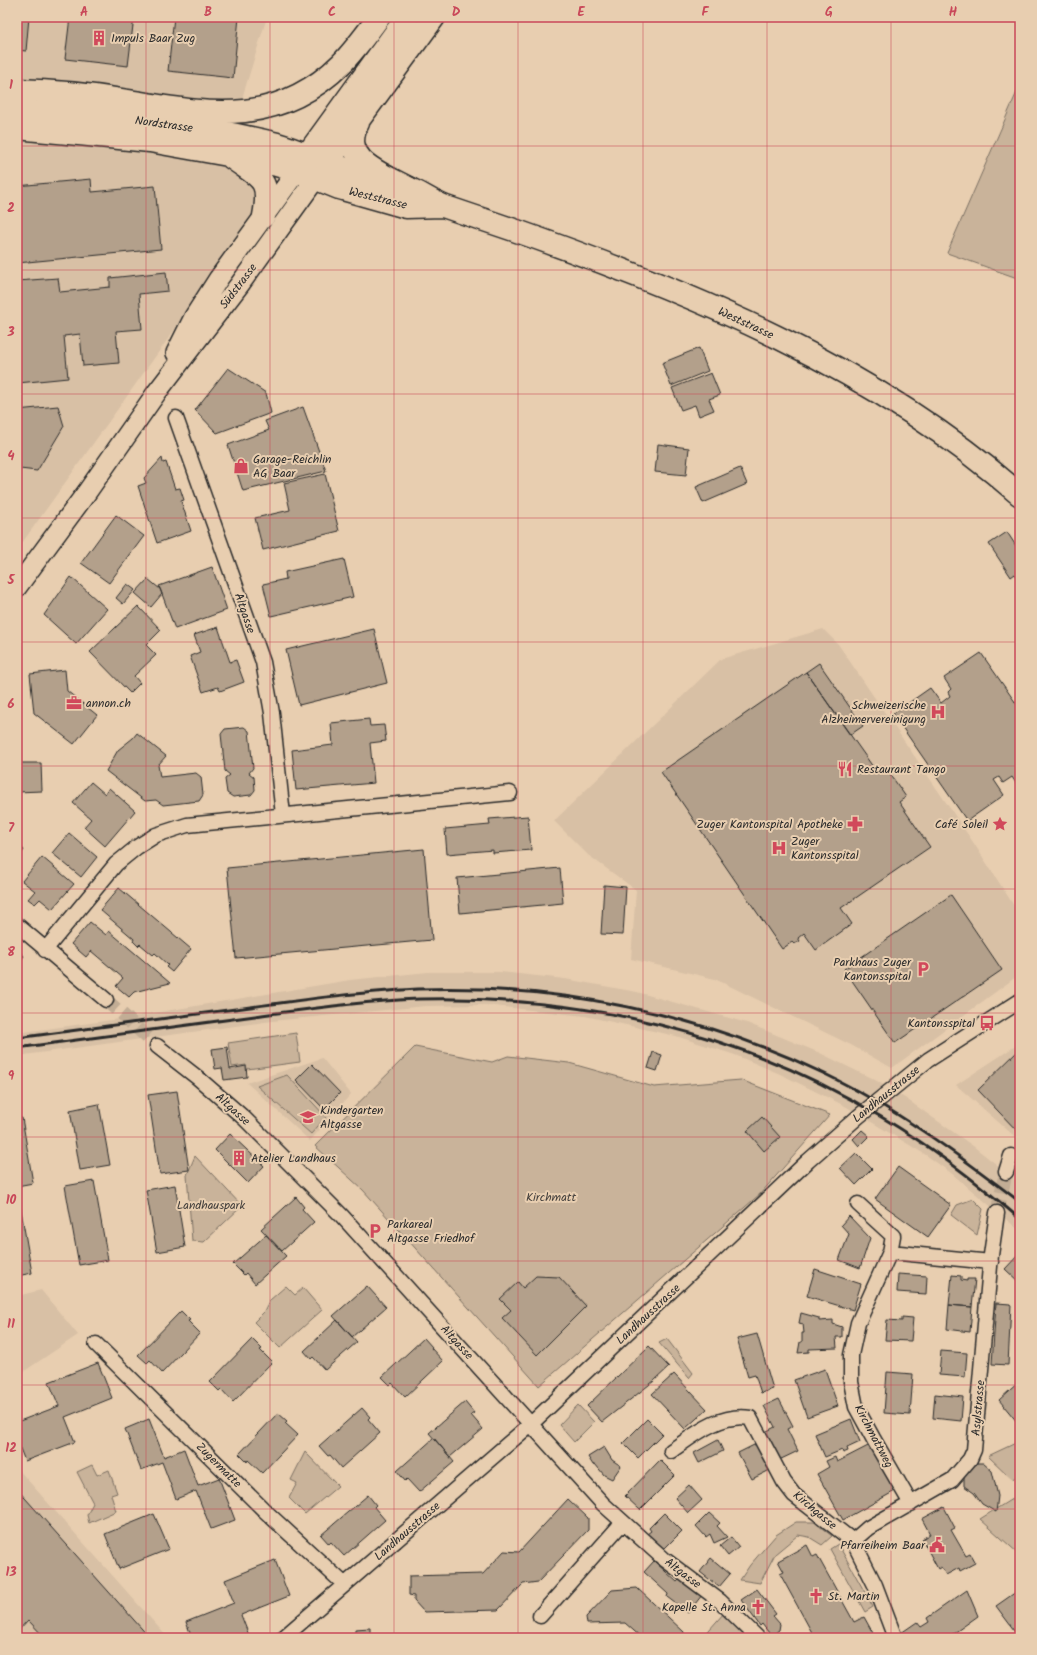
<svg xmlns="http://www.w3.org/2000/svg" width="1037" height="1655" viewBox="0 0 1037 1655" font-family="Kalam,sans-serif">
<rect width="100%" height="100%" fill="#e8ceb0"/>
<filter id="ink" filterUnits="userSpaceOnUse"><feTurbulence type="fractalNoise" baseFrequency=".025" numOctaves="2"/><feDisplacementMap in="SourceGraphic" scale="8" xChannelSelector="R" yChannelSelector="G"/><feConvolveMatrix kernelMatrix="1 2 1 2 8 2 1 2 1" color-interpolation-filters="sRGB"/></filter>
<g filter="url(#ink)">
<path fill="#d8c0a5" d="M17,17H267L243,95L261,190L253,220L17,550Z
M823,629L838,644L973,842L1020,915V974L892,1068L851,1045L715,979L631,959L636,890L588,855L554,821L721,659Z
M428,972H500L565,979L637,992L747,1023L820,1053L877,1081L905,1098L973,1146L1020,1183V1231L951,1173L926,1155L845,1106L780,1074L735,1055L676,1036L585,1016L485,1005L426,1006L272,1021L17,1056V1033L112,1020L350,980Z
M1020,1043V1141L956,1085Z
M322,1058L351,1094L310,1141L247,1083Z
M41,1290L78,1335L17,1376V1296Z
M17,1468L168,1638H17Z"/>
<path fill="#c9b39a" stroke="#7a6f62" d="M1020,85V279L947,253Z
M296,1033L300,1062L247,1069L246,1065L232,1067L228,1043Z
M415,1047L492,1062L508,1056L569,1063L654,1087L741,1080L830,1115L760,1194L539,1386L363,1190L315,1146Z
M287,1075L326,1117L311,1134L257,1086Z
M195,1156L242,1206L204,1242L192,1241L187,1175Z
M973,1199L983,1209L977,1235L951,1215L957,1205Z
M286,1286L295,1295L303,1288L322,1310L280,1348L254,1322L264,1312L270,1300Z
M667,1339L693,1373L689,1378L659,1343Z
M578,1405L594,1422L574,1442L559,1425Z
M1020,1441V1475L1012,1479L988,1456Z
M305,1452L338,1486L305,1514L289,1498L297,1483L291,1480Z
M92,1465L97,1475L109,1470L117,1493L111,1495L116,1511L89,1523L87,1515L93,1503L77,1472Z
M1020,1488V1555L980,1519L1015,1497L1017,1490Z
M796,1522H814L832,1536L822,1545L809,1537L798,1535L775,1554L760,1583L740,1580L750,1565L776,1535Z
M838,1544L873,1607L865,1612L830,1549Z
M724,1613L749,1638H702Z"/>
<path fill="#b3a08b" stroke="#2b2b2b" d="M17,17H29L26,51L17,50Z
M70,17H134L128,66L65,59Z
M174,17H239L233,78L168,71Z
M91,179L92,192L155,186L161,249L17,263V186Z
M166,272L168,291L139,294L142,329L116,331L119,363L83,366L80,334L64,336L68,378L18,383L17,281L58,278L60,292L110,287V278Z
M699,348L708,371L671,386L662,363Z
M228,368L266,393L271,413L217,433L195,410Z
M711,373L720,395L709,399L714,410L699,416L695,405L681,410L672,388Z
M58,406L64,426L37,471L20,469L17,438V410Z
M303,407L326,471L243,491L228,445L269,430L265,421Z
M658,444L689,448L686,475L655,472Z
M162,458L163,463L166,462L175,489L180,488L184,500L181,501L191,531L157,543L138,486L146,483L144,478Z
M740,468L747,484L703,503L696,487Z
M325,474L339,531L263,550L255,518L290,510L284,483Z
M116,515L144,536L109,583L81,563Z
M1007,532L1020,552V579H1019L1015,574L1011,577L989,544Z
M344,559L353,597L271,616L263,584L286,579L285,572Z
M212,567L227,610L175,629L159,586Z
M71,577L107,609L76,644L44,615Z
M148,579L160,589L162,594L151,607L135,593Z
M127,584L135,590L123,604L116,598Z
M138,606L161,630L146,645L156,655L134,676L140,683L130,693L90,652Z
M218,627L230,662L236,660L244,682L220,691L218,687L203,692L190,656L200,652L194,635Z
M374,629L387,683L299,705L286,650Z
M981,653L1020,709V785L1018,786L1012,777L1003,783L999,777L994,780L1004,795L967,821L893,714L930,688L941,703L950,696L948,692L951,689L944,678Z
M819,663L863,726L850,735L806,672Z
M65,670L67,691L97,715L74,744L34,713L30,674Z
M806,672L878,774L886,768L906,797L899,802L930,847L841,908L852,924L816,950L804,933L798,938L800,941L794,944L792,942L782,949L661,772Z
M369,719L370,726L384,725L386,741L370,743L374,783L296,790L292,750L333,745L331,723Z
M244,727L249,731L253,768L249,773L254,777L255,790L251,795L233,797L227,793L225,779L230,775L225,771L221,734L225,729Z
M137,733L166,756L158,765L160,777L196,773L201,777L203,795L199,801L163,805L156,800L145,801L106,771L118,750L133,738Z
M17,763H41L42,791L17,792Z
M91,782L105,794L109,788L135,811L105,846L84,827L91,819L73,803Z
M528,816L531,850L493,853V850L447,854L445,829L490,825L489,819Z
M69,833L97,857L81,877L52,853Z
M17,844L24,850L17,859Z
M424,849L432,940L236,958L227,868Z
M42,857L74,884L52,909L40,899L35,904L28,899L35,891L22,881Z
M560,868L563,903L460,913L457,878Z
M604,885L626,887L623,935L601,934Z
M119,888L191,949L172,972L166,967L168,965L155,953L153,955L140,944L138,946L133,941L134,939L100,910Z
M951,895L1002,970L895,1043L844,969Z
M90,922L106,935L109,931L170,983L134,992L129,997L116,986L123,978L91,951L86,957L71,944Z
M17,949L24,956L17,964Z
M227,1047L230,1069L246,1066L247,1077L224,1080L222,1068L215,1069L212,1049Z
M1020,1049V1134L978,1090Z
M653,1052L662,1055L657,1071L648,1068Z
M312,1064L340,1093L324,1109L296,1080Z
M177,1091L189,1170L160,1174L148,1095Z
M99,1104L110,1165L80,1170L70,1110Z
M762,1117L780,1137L764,1151L747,1131Z
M17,1118H22L33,1183L17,1186Z
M862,1130L869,1136L859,1146L853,1139Z
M230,1134L264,1166L248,1183L215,1150Z
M856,1153L872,1169L856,1185L840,1168Z
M898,1167L951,1205L928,1237L875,1199Z
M94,1181L108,1260L79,1265L65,1186Z
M175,1185L185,1247L157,1252L146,1190Z
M296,1197L304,1207L302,1209L314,1222L282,1251L261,1229Z
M17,1199H19L32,1273L17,1276Z
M849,1216L870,1238L860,1268L839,1260L849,1234L841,1225Z
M266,1235L286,1256L255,1284L246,1273L244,1275L233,1264Z
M1020,1253V1283L1005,1269Z
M815,1269L861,1284L853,1310L807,1296Z
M898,1274L927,1276L926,1294L897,1292Z
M952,1275L961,1276V1280L967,1281V1279H975L972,1307L949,1305Z
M536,1276L559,1277L586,1306L537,1355L502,1318L511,1310L500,1299L518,1282L523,1288Z
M367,1286L386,1307L352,1337L333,1316Z
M996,1303L1011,1304L1008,1365L992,1364Z
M949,1305L972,1307L970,1332L947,1329Z
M181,1311L190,1320L188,1321L200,1333L162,1373L150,1360L147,1363L138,1355Z
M801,1313L819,1318V1321L833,1320V1324L842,1327V1337H836L837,1348L809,1349V1352L798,1353L800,1342H802V1333H804L803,1324L799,1323Z
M902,1317L913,1318L911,1341L885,1340L887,1320L902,1321Z
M337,1320L357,1342L325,1370L313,1357L311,1359L304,1351Z
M757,1334L773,1389L761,1393L755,1375L748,1377L737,1339Z
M424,1338L432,1347L431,1348L443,1361L405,1397L392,1383L390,1385L382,1377Z
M252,1339L262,1349L260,1350L272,1362L233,1402L221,1389L219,1391L210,1382Z
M649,1346L669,1367L654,1381L602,1422L587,1406Z
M941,1351L967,1353L965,1377L939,1375Z
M98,1363L112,1398L65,1417L75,1442L25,1461L17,1441V1422L59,1406L49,1382Z
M825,1369L838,1406L807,1417L794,1380Z
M887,1372L913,1374L910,1415L884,1413Z
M674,1374L707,1409L685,1429L652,1394Z
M1020,1381V1421L1018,1423L999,1400Z
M935,1394L963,1397L961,1421L933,1418Z
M779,1399L793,1426L787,1429L798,1451L777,1461L763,1433L775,1427L764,1406Z
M465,1402L474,1413L471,1415L483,1429L450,1457L429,1433Z
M362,1408L370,1417L368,1419L380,1433L341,1468L330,1455L328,1456L319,1446Z
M278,1413L287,1421L285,1423L298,1435L262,1473L248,1460L247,1462L239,1454Z
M149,1419L164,1457L184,1449L198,1486L219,1478L235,1520L211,1529L196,1491L176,1499L162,1462L141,1470L125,1429Z
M647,1419L662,1434L638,1458L623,1443Z
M851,1419L860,1442L847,1448L848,1451L843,1453L842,1450L825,1457L815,1434Z
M434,1438L454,1462L419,1492L407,1479L405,1481L397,1471Z
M718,1440L723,1451L699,1463L694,1453Z
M756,1444L770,1470L752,1479L738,1453Z
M870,1445L895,1491L843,1520L817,1474L829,1467L826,1461L835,1457L837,1462Z
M604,1447L612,1460L621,1466L612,1479L604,1475L595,1464L593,1465L588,1457Z
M660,1460L675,1475L640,1510L625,1496Z
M971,1463H983L992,1471L998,1496L996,1512L982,1504L974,1493L964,1486V1473Z
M689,1485L702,1500L688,1513L675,1498Z
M17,1489L150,1638H45L28,1620L17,1632Z
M368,1495L376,1505L374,1507L385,1520L344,1556L331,1542L329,1544L321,1535Z
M568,1499L588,1518V1530L538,1582L523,1584L498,1610L424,1612L414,1601V1596L409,1595V1576L483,1574L504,1551L519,1552Z
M944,1507L955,1528L951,1530L966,1556L970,1554L975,1563L960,1571L959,1568L946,1575L941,1567L938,1569L922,1539L930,1534L922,1519Z
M664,1513L682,1531L663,1550L647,1534L651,1531L649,1528Z
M709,1513L720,1523L717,1526L727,1537L714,1543L710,1534L706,1537L696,1526Z
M154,1514L169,1549L119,1569L105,1534Z
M731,1537L739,1547L728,1556L720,1546Z
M807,1545L813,1557L817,1555L854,1622L864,1617L874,1635L869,1638H815L780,1574L784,1572L778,1561Z
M711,1558L730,1574L719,1587L700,1572Z
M275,1560L289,1596L241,1615L250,1638H192L186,1622L234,1603L225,1580Z
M654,1561L677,1582L680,1579L702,1595L688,1613L667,1597L668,1594L644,1572Z
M637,1588L684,1632V1638H642L625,1623L587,1624L586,1617L612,1590Z
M757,1589L776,1614L773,1616L780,1624L779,1630L775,1633H769L762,1624L760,1626L741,1600Z
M967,1590L978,1616L950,1636L951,1638H905L901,1633L917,1622L921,1627L929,1622L927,1618Z
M1016,1592L1020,1597V1638L996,1606Z
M370,1628V1638H342L341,1636L355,1635V1629Z"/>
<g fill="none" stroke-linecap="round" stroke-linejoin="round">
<path stroke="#c2ad95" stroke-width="14" stroke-dasharray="14 7" stroke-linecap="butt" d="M106,1000L157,1046
M997,1213L1006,1172"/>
<defs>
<path id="street" d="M176,418L263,662L272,713L283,815
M17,925L106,1000
M45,950L116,864L137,847L156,835L187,825L510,793
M157,1046L198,1078L244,1118L342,1216L603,1504L664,1559L720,1601L758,1638
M1006,1172L1011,1156
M858,1204L893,1236L890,1252
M96,1344L265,1511L344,1584
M671,1451C694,1435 720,1413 750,1418L784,1482L794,1495L853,1541L875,1585L895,1638
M911,1504L874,1440L856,1407L851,1382V1355L858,1323L890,1252L991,1262
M853,1541L868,1528L952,1480L970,1459L974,1450L991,1255L997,1213
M540,1616L623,1522
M283,1638L531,1424L808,1161L859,1116L928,1060L1020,1001"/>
<path id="secondary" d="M176,353L194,317L219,278L297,171
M17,587L87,492L157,392L240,284L316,178"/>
<path id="primary" d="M17,111C104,115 193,123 277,144C295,149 312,157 329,163C348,170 367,175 386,181C395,184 404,186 412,190C424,195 434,203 446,207C469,215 491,222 514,230C693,293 876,368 1020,495
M17,128L150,141L228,155L266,162L297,171L339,188L406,207L442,206
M232,158C261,179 271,178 264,216"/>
<path id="highway" d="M17,90C53,91 87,94 122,100C204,113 274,130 341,64C355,50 367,33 379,17
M358,123C338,161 384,174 410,189
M307,155L407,17
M327,163L434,17"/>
</defs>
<use href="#street" stroke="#2b2b2b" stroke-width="17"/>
<use href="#secondary" stroke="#2b2b2b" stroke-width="22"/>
<use href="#primary" stroke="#2b2b2b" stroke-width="25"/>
<use href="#highway" stroke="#2b2b2b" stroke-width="25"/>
<use href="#street" stroke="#e8ceb0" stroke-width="14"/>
<use href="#secondary" stroke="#e8ceb0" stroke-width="19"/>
<use href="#primary" stroke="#e8ceb0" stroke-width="22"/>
<use href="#highway" stroke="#e8ceb0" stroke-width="22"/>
<path stroke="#2b2b2b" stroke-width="3" d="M17,1038C93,1028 168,1018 243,1008C301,1000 359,992 418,989C558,984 699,1013 825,1074C895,1108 959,1155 1020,1202
M17,1048C96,1038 176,1026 255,1016C309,1009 364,1001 419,999C583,995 742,1032 883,1118C932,1147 977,1182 1020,1219"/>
</g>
</g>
<path fill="none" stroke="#c94859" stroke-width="1" stroke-opacity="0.55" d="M146,17V1638M270,17V1638M394,17V1638M518,17V1638M643,17V1638M767,17V1638M891,17V1638M17,146H1020M17,270H1020M17,394H1020M17,518H1020M17,642H1020M17,766H1020M17,889H1020M17,1013H1020M17,1137H1020M17,1261H1020M17,1385H1020M17,1509H1020"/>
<defs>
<symbol id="building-bare" viewBox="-9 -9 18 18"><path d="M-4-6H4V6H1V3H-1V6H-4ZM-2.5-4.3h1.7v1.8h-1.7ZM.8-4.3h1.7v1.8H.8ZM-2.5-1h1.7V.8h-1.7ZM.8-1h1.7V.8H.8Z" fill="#d1495b" stroke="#e8ceb0" stroke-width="2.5" paint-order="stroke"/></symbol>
<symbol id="shop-bare" viewBox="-9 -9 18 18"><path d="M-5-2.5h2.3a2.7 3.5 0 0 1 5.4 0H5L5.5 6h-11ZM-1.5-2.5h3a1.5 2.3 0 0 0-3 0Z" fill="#d1495b" stroke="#e8ceb0" stroke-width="2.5" paint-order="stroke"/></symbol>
<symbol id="office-bare" viewBox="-9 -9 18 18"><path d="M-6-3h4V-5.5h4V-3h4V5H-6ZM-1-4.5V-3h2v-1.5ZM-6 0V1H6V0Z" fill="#d1495b" stroke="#e8ceb0" stroke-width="2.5" paint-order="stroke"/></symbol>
<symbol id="hospital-bare" viewBox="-9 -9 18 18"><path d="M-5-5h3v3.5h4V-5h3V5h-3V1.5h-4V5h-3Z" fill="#d1495b" stroke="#e8ceb0" stroke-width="2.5" paint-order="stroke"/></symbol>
<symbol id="restaurant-bare" viewBox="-9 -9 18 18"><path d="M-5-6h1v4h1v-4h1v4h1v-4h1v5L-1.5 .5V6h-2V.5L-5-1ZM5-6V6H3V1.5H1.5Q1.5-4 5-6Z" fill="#d1495b" stroke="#e8ceb0" stroke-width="2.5" paint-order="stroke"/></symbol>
<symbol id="pharmacy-bare" viewBox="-9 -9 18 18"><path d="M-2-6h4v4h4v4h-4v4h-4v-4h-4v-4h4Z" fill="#d1495b" stroke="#e8ceb0" stroke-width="2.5" paint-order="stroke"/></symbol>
<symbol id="sight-bare" viewBox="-9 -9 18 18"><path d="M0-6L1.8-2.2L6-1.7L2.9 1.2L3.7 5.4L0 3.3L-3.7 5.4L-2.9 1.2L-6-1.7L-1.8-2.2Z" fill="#d1495b" stroke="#e8ceb0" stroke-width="2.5" paint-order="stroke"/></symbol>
<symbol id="parking-bare" viewBox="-9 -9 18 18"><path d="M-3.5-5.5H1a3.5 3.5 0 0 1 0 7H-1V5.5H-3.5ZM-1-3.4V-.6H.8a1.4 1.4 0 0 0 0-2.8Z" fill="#d1495b" stroke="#e8ceb0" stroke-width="2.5" paint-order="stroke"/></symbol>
<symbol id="bus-bare" viewBox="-9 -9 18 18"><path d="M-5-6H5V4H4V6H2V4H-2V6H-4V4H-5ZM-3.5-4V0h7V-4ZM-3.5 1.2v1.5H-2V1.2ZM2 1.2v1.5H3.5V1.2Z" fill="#d1495b" stroke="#e8ceb0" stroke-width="2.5" paint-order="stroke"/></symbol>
<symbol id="school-bare" viewBox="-9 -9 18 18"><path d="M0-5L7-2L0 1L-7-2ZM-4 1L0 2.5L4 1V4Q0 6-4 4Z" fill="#d1495b" stroke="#e8ceb0" stroke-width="2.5" paint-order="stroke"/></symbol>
<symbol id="civic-bare" viewBox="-9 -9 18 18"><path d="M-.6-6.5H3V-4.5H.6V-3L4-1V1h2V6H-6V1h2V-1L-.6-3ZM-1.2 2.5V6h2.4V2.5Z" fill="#d1495b" stroke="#e8ceb0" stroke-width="2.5" paint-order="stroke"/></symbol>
<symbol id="church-bare" viewBox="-9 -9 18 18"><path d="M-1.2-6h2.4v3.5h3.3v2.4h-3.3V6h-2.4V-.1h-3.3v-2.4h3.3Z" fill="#d1495b" stroke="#e8ceb0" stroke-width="2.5" paint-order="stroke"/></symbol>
</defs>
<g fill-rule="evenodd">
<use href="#building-bare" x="88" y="27" width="22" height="22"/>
<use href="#shop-bare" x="230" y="455" width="22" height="22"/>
<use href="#office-bare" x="63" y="692" width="22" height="22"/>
<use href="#hospital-bare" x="927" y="701" width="22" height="22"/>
<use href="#restaurant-bare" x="834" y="758" width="22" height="22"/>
<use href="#pharmacy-bare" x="844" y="813" width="22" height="22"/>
<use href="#sight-bare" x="989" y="813" width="22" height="22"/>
<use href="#hospital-bare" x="768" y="837" width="22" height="22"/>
<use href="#parking-bare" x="912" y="958" width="22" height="22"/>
<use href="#bus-bare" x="976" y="1012" width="22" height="22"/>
<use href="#school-bare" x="297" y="1106" width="22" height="22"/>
<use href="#building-bare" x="228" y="1147" width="22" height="22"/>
<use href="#parking-bare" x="364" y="1220" width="22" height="22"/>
<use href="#civic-bare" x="926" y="1534" width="22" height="22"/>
<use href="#church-bare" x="805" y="1585" width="22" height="22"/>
<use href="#church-bare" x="747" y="1596" width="22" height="22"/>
</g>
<g text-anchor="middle" stroke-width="4" stroke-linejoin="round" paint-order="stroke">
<g font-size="12" fill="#2b2b2b" stroke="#e8ceb0" text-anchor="start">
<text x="111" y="42">Impuls Baar Zug</text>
<text x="253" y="463">Garage-Reichlin<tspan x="253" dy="14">AG Baar</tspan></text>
<text x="86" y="707">annon.ch</text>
<text x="926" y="709" text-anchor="end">Schweizerische<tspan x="926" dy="14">Alzheimervereinigung</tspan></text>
<text x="857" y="773">Restaurant Tango</text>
<text x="843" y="828" text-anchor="end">Zuger Kantonspital Apotheke</text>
<text x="988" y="828" text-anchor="end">Café Soleil</text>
<text x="791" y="845">Zuger<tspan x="791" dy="14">Kantonsspital</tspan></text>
<text x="911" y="966" text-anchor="end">Parkhaus Zuger<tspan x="911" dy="14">Kantonsspital</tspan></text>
<text x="975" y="1027" text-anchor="end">Kantonsspital</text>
<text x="320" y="1114">Kindergarten<tspan x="320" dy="14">Altgasse</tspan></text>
<text x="251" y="1162">Atelier Landhaus</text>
<text x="387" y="1228">Parkareal<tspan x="387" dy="14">Altgasse Friedhof</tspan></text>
<text x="925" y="1549" text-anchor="end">Pfarreiheim Baar</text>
<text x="828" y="1600">St. Martin</text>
<text x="746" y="1611" text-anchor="end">Kapelle St. Anna</text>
</g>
<g font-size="12" fill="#2b2b2b" stroke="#e8ceb0">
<text transform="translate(164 124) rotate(8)" y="4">Nordstrasse</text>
<text transform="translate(378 198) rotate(14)" y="4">Weststrasse</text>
<text transform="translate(238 286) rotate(-53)" y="4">Südstrasse</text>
<text transform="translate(746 323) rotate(25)" y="4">Weststrasse</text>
<text transform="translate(245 613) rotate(71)" y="4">Altgasse</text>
<text transform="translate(886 1094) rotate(-39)" y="4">Landhausstrasse</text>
<text transform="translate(233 1109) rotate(42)" y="4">Altgasse</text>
<text transform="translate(648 1314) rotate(-43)" y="4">Landhausstrasse</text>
<text transform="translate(457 1342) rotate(48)" y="4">Altgasse</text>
<text transform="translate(978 1408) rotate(-85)" y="4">Asylstrasse</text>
<text transform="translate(874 1436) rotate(62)" y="4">Kirchmattweg</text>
<text transform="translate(219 1465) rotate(45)" y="4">Zugermatte</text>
<text transform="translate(815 1510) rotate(40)" y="4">Kirchgasse</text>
<text transform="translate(407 1531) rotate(-41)" y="4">Landhausstrasse</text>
<text transform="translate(683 1573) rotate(37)" y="4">Altgasse</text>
</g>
<g font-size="12" fill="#433f3c" stroke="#e8ceb0">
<text x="551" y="1201">Kirchmatt</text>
<text x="211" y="1209">Landhauspark</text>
</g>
</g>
<rect width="1037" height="1655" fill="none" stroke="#e8ceb0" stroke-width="44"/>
<rect x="22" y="22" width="993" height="1611" fill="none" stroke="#c94859" stroke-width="1.5"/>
<g font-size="13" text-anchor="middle" font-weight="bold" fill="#c94859">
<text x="84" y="16">A</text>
<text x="208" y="16">B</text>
<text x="332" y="16">C</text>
<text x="456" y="16">D</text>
<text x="581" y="16">E</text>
<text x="705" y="16">F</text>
<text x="829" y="16">G</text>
<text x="953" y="16">H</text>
<text x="11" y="89">1</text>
<text x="11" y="212">2</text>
<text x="11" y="336">3</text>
<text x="11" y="460">4</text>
<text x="11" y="584">5</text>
<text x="11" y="708">6</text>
<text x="11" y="832">7</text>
<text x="11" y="956">8</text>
<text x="11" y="1080">9</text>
<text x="11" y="1204">10</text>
<text x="11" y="1328">11</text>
<text x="11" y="1452">12</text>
<text x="11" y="1576">13</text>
</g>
</svg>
